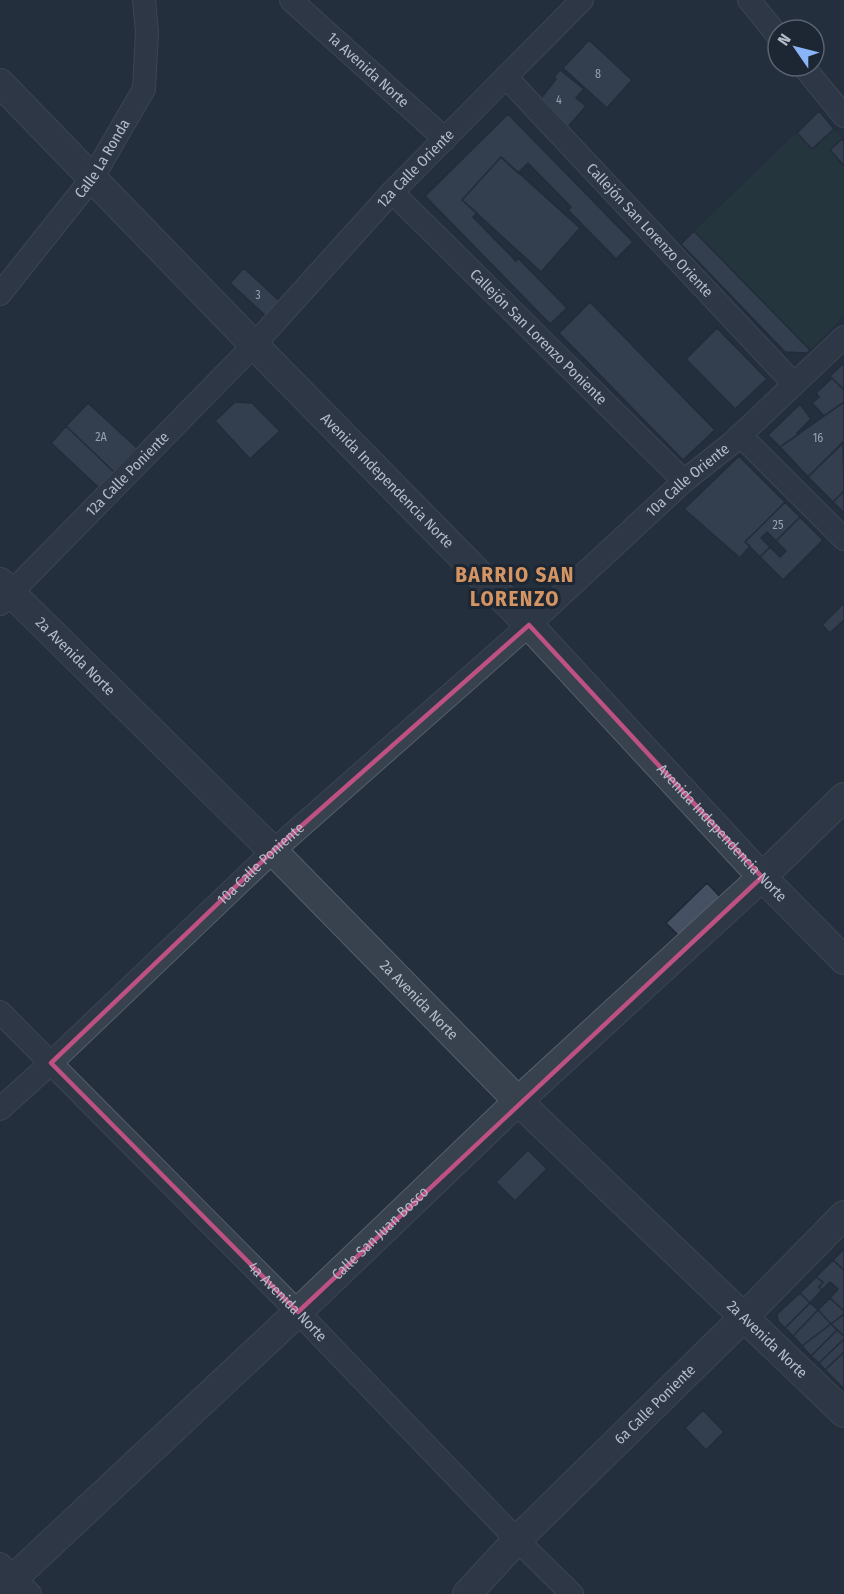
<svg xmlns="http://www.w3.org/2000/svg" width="844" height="1594" viewBox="0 0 844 1594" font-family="'Fira Sans Condensed',sans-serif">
<rect width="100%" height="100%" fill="#242f3e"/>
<path fill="#263c3f" d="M819,111L844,141V316L807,353L785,352L681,244Z"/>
<path fill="#455162" stroke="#1f2835" stroke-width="1.5" d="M589,40L632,80L607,108L563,68Z
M560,70L584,89L576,98L586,106L568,127L538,102L556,79L554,77Z
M819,111L834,129L812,149L797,133Z
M508,114L633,242L616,259L568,210L571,207L528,163L518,173L501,157L462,200L477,213L473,217L516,261L518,258L567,308L550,324L425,196Z
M842,139L844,141V166L830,150Z
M501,157L580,228L541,272L462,200Z
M694,231L810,350L807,353L785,352L681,244Z
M244,268L286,307L272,322L230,283Z
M590,302L715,430L683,460L559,333Z
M717,328L767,379L735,409L686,359Z
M844,363V390L830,376Z
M832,378L844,390V402L824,416L812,403L819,397L816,393Z
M235,402L252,403L280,431L250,459L215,421Z
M844,402V442L808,477L780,447Z
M88,403L137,448L114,472L66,426Z
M800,404L811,419L797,433L799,434L780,447L768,435Z
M66,426L114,472L99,488L51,443Z
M843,442L844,491L833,502L808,477Z
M739,456L785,502L745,542L750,546L740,558L684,509Z
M844,491V513L833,502Z
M785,502L800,517L776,541L767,532L761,538L770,547L760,557L745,542Z
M800,517L823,540L783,580L760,557L770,547L780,557L786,551L776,541Z
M844,603V620L830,633L822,625Z
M707,883L727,904L687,944L666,923Z
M528,1150L547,1169L515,1201L496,1182Z
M844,1249V1270L833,1260Z
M833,1260L844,1270V1311L830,1298L838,1289L830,1282L822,1290L819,1287L823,1282L816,1277Z
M816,1277L823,1282L819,1287L822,1290L810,1303L800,1293Z
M800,1293L810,1303L785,1328L778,1321L777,1314Z
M830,1298L844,1311V1314L831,1324L818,1310Z
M810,1303L818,1310L793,1336L785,1328Z
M818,1310L831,1324L802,1346L793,1336Z
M844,1314V1336L831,1324Z
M831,1324L837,1330L811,1356L802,1346Z
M837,1330L844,1336V1339L819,1363L811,1356Z
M844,1339V1352L825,1370L819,1363Z
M844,1352V1389L825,1370Z
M703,1410L724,1432L706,1450L685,1428Z"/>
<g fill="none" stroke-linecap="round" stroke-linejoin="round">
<defs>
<g id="minor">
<path id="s1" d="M291,0L445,139"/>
<path d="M749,0L778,36"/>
<path d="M803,66L844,116"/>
<path id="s2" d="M506,77L794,384"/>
<path id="s3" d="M392,192L684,481"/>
<path id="s4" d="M0,294L93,177L144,89L147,32L144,0"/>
<path d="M740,435L844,539"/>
<path id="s5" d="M0,604L254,345L392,192L582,0"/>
<path id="s6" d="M0,1012L298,1312L517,1540L572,1594"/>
<path id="s7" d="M0,1109L51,1063L273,851L529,625L684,481L732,443L844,337"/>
<path d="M0,1564L30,1594"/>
</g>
<g id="tertiary">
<path id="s8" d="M0,83L254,345L529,625L762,877L844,960"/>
<path id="s9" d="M0,582L273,851L518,1101L844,1413"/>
<path id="s10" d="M0,1591L298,1312L518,1101L762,877L844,797"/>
<path id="s11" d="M467,1594L517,1540L743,1318L844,1215"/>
</g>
</defs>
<use href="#minor" stroke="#565f6c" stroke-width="24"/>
<use href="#tertiary" stroke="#565f6c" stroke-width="30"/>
<use href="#minor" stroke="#38414e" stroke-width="22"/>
<use href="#tertiary" stroke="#38414e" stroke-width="28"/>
</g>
<path d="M0 0H844V1594H0ZM529,625L762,877L298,1312L51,1063L273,851Z" fill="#242f3e" fill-opacity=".55" fill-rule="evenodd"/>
<path fill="none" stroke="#bd5182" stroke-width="4.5" stroke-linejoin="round" d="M529,625L762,877L298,1312L51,1063L273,851Z"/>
<g text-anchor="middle" stroke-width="6" stroke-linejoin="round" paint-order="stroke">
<g font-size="12" fill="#98a1af">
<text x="598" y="78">8</text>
<text x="559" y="104">4</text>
<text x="258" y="299">3</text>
<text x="101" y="441">2A</text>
<text x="818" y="442">16</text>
<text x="778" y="529">25</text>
</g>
<g font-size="15" fill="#b4bcc9" stroke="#1d2633">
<text dy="5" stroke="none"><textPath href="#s1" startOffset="104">1a Avenida Norte</textPath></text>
<text dy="5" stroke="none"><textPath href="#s4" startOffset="170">Calle La Ronda</textPath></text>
<text dy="5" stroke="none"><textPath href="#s5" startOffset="602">12a Calle Oriente</textPath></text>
<text dy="5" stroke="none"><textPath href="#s2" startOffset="210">Callejón San Lorenzo Oriente</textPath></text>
<text dy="5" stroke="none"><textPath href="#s3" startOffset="206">Callejón San Lorenzo Poniente</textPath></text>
<text dy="5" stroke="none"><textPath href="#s5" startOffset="182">12a Calle Poniente</textPath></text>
<text dy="5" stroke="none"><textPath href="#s8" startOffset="555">Avenida Independencia Norte</textPath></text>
<text dy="5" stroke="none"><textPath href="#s7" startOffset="932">10a Calle Oriente</textPath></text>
<text dy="5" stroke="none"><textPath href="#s9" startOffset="106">2a Avenida Norte</textPath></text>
<text dy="5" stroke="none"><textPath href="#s8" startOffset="1041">Avenida Independencia Norte</textPath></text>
<text dy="5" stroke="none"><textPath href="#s7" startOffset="358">10a Calle Poniente</textPath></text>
<text dy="5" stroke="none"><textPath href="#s9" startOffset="592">2a Avenida Norte</textPath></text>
<text dy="5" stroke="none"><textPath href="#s10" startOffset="522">Calle San Juan Bosco</textPath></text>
<text dy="5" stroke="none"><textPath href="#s6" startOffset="408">4a Avenida Norte</textPath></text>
<text dy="5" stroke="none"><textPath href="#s9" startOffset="1078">2a Avenida Norte</textPath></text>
<text dy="5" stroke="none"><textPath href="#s11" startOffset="267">6a Calle Poniente</textPath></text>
</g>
<g font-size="21" font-weight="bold" letter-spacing="1.5" fill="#d59563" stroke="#1d2633">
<text x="515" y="582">BARRIO SAN<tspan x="515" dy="24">LORENZO</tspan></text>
</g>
</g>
<g transform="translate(796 48) rotate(305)"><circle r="28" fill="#1d2633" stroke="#59626f" stroke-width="1.5"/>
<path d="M0-4.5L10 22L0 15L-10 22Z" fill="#8ab4f8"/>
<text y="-9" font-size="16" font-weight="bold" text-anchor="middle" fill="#b4bcc9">N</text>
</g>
</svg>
